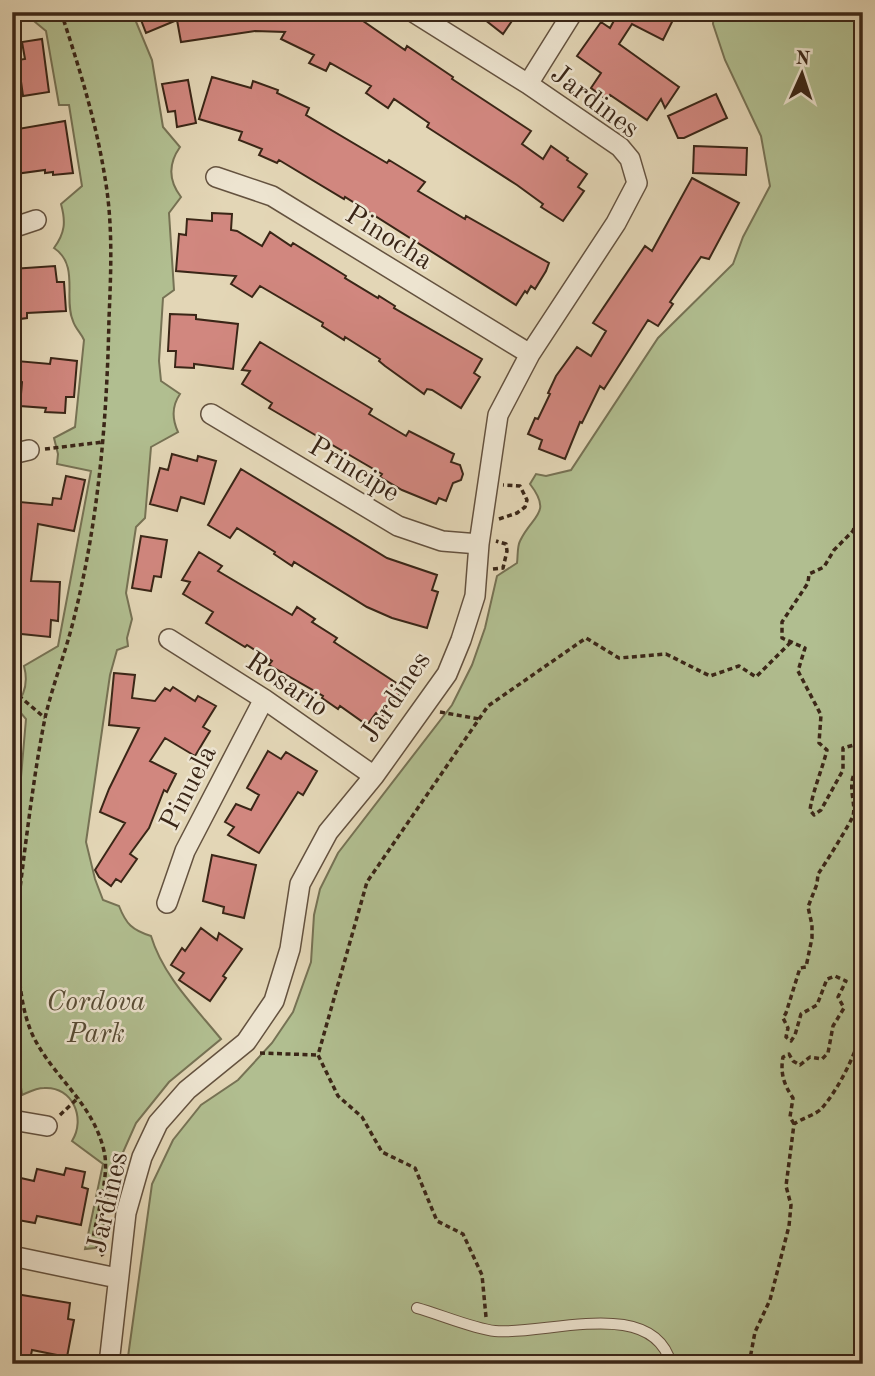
<svg xmlns="http://www.w3.org/2000/svg" width="875" height="1376" viewBox="0 0 875 1376" font-family="'Old Standard TT',serif">
<rect width="100%" height="100%" fill="#e3d6b6"/>
<filter id="stains"><feTurbulence type="fractalNoise" baseFrequency=".00286" numOctaves="4"/><feColorMatrix values="0 0 0 0 .2 0 0 0 0 .09 0 0 0 0 .02 0 0 0 .5 -.17"/></filter>
<radialGradient id="worn" r=".72"><stop offset=".6" stop-color="#630" stop-opacity="0"/><stop offset="1" stop-color="#630" stop-opacity=".3"/></radialGradient>
<path fill="#b1be90" stroke="#767254" stroke-width="2" d="M31,12H132L152,60L163,127L180,147C168,164 168,180 181,197L169,213L174,290L163,298L159,361L161,381L180,394C171,407 172,419 178,432L151,447L145,518L136,527L126,593L132,619L127,638L128,646L117,650L110,675L86,842L95,879L103,900L119,906C126,924 132,930 151,936C163,976 195,1007 221,1039L169,1082L136,1123L116,1168L106,1205L102,1239L95,1248L85,1249L103,1164L72,1141C86,1119 73,1086 44,1088C36,1088 29,1092 22,1095L12,1020V827L21,777L26,719L15,706C26,694 28,681 24,666L58,646L91,471L57,464L58,454L54,438L75,427L84,340C81,333 75,328 73,321C63,299 80,265 54,248C65,233 66,222 61,204L82,186L69,105H59L46,31L29,17Z
M714,12H863V1364H127L152,1184L173,1140L201,1105L238,1080L272,1043L293,1012L311,962L314,915L320,889L338,853L452,705L472,665L485,628L497,576L517,563C518,556 517,547 520,541C532,515 553,514 530,484L536,474L546,476L571,470L658,338L733,264L743,237L770,186L761,136L725,60L713,24Z"/>
<path fill="#d1877f" stroke="#3a2617" stroke-width="2" d="M138,12H350L405,50L407,46L453,77L452,79L531,131L522,144L543,159L551,146L568,158L567,160L587,174L578,187L584,191L563,221L541,207L543,204L517,185L427,127L429,123L394,99L388,108L366,93L371,86L330,63L326,71L309,63L314,55L281,39L285,32L255,31L181,42L177,20L146,33Z
M475,12H518L503,34Z
M610,12H677L663,40L632,24L619,44L679,87L665,108L661,99L647,120L610,95L607,100L591,88L601,73L577,56L601,22L610,28L617,15Z
M42,39L49,92L23,96L18,60L25,59L22,42Z
M212,77L251,88L253,81L278,90L277,93L309,108L306,115L387,163L389,160L425,182L418,191L465,219L466,216L549,263L546,271L535,289L531,286L527,293L525,291L516,305L345,197L344,199L279,160L277,163L259,155L262,149L239,140L242,132L199,119Z
M188,80L196,123L177,127L175,111L168,112L162,84Z
M716,94L727,118L684,138H678L668,116Z
M65,121L73,173L53,175V172L45,173V170L15,174L12,130Z
M694,146L747,148L746,175L693,173Z
M692,178L739,203L709,259L701,257L670,302L673,304L658,326L648,320L604,389L600,386L582,423L580,422L565,459L539,449L542,440L528,434L535,418L538,419L550,394L548,393L556,376L577,347L591,356L606,331L593,323L645,246L652,251Z
M212,213L232,214L231,230L237,231L262,246L270,232L291,246L293,243L346,276L345,278L378,298L379,296L395,306L394,308L482,359L474,373L480,377L461,408L432,390L427,389L424,394L385,366L379,361L380,359L345,337L344,340L322,326L323,323L260,286L252,297L231,284L236,276L176,271L179,234L186,235L187,219L212,221Z
M55,266L57,282H64L66,311L27,313V318L12,320V269Z
M170,314L196,315V319L238,324L233,369L194,364V368L175,367L176,351H168Z
M260,342L372,409L369,414L406,436L409,431L454,454L451,462L460,465L463,474L461,480L453,483L446,501L439,498L436,504L402,490L380,477L382,474L269,408L272,403L242,384L250,371L242,370Z
M51,358L77,361L74,397H66L65,413L45,412L46,408L20,406L22,382L15,381L17,361L50,364Z
M172,454L197,461L198,456L216,461L204,504L181,497L177,511L150,504L160,468L168,470Z
M241,469L387,558L437,575L432,590L438,592L427,628L392,618L367,607L294,562L292,566L274,554L275,552L237,528L230,538L208,525Z
M66,476L85,480L74,531L38,524L31,581L60,582L58,621L51,620L50,637L12,633V518H19L20,502L52,505L53,498L61,499Z
M141,536L167,540L161,577L154,576L151,591L132,588Z
M199,552L222,566L218,571L292,615L297,607L315,619L312,622L337,638L334,642L404,688L382,717L376,713L367,725L340,706L338,709L322,698L323,696L269,665L272,661L247,645L245,647L206,623L213,612L183,594L190,582L182,580Z
M114,673L135,675L132,698L155,701L165,688L170,691L173,687L195,701L198,696L216,706L203,727L210,731L195,756L165,738L150,761L176,774L167,792L164,790L149,828L130,854L137,859L121,882L116,879L111,886L99,877L95,870L125,823L100,812L109,789L139,728L109,725Z
M268,751L281,759L286,752L317,771L303,795L298,792L259,853L228,835L234,827L225,822L236,804L251,810L259,795L247,788Z
M212,855L256,865L244,918L223,913L224,907L203,901Z
M201,928L217,940L219,933L242,949L223,976L226,978L210,1001L179,980L184,973L171,965L182,948L185,951Z
M66,1168L85,1172L82,1187L88,1189L81,1225L37,1216L35,1223L12,1219V1176L34,1181L37,1169L64,1175Z
M16,1294L70,1303L68,1319L74,1320L67,1357L32,1350L30,1360L12,1357L13,1312Z"/>
<g fill="none" stroke-linecap="round" stroke-linejoin="round">
<defs>
<path id="service" d="M417,1308C439,1314 474,1329 495,1331C544,1336 653,1295 671,1364"/>
<path id="minor" d="M528,84L573,12
M216,177L272,196L530,354
M12,228L36,220
M211,414L398,526L442,541L479,544
M12,454L29,450
M169,639L264,699L374,776
M167,903L185,851L264,699
M12,1120L47,1126
M12,1256L117,1278
M109,1364L126,1213L142,1157L158,1123L187,1090L246,1042L274,1001L290,949L300,884L328,832L374,776L447,674L461,640L475,596L479,544L498,415L530,354L616,223L637,183L630,159L620,147L528,84L413,12"/>
</defs>
<use href="#service" stroke="#64523f" stroke-width="12"/>
<use href="#minor" stroke="#64523f" stroke-width="22"/>
<path stroke="#3a2617" stroke-width="3.5" stroke-dasharray="5 3.5" stroke-linecap="butt" d="M61,12C79,67 96,121 105,178C113,224 111,271 109,318C107,417 99,517 75,614C67,649 53,683 45,718C36,763 30,810 24,856C21,883 16,911 17,938C18,970 20,1010 34,1038C55,1079 93,1103 104,1151C110,1175 97,1214 93,1239L103,1256
M45,449L103,442
M499,519L517,513L525,507L527,500L520,486L503,485
M493,569L503,568L507,551L506,544L496,541
M12,690L45,718
M440,712L479,719
M260,1053L318,1055
M60,1115L79,1097
M794,1124L790,1117L793,1098C784,1085 780,1073 783,1057L789,1054L793,1061L800,1065L810,1057L822,1059L828,1053L833,1026L844,1008L838,997L846,981L835,976L827,979L817,1005L801,1014L795,1035L791,1041L786,1037L788,1028L783,1018L786,1013L800,968L806,967L812,938V925L808,907L817,884L818,874C822,869 851,822 853,816C856,805 849,790 853,777C857,767 861,763 861,751L854,745L843,748V770L821,810L814,815L810,810C813,790 822,770 827,750L819,743L821,715L798,671L805,648L782,638V622L808,583L809,574L824,567L834,550L853,531L863,505
M486,1317L482,1275L463,1234L437,1221L415,1168L382,1152L362,1117L338,1096L318,1055L367,882L488,706L586,638L619,658L666,654L710,676L739,666L756,677L791,642
M749,1364L755,1332L770,1300L789,1226L791,1205L786,1186L794,1124C802,1118 816,1115 822,1108C840,1087 854,1056 863,1030"/>
<use href="#service" stroke="#ede4d0" stroke-width="10"/>
<use href="#minor" stroke="#ede4d0" stroke-width="19"/>
</g>
<g text-anchor="middle" stroke-width="5" stroke-linejoin="round" paint-order="stroke">
<g font-size="28" fill="#3a2617" stroke="#ede4d0">
<text transform="translate(596 100) rotate(37)" y="10">Jardines</text>
<text transform="translate(390 236) rotate(32)" y="10">Pinocha</text>
<text transform="translate(355 468) rotate(31)" y="10">Principe</text>
<text transform="translate(288 683) rotate(34)" y="10">Rosario</text>
<text transform="translate(394 696) rotate(-56)" y="10">Jardines</text>
<text transform="translate(187 787) rotate(-63)" y="10">Pinuela</text>
<text transform="translate(106 1202) rotate(-77)" y="10">Jardines</text>
</g>
<g font-size="28" font-style="italic" fill="#584c35" stroke="#ede4d0">
<text x="96" y="1010">Cordova<tspan x="96" dy="32">Park</tspan></text>
</g>
</g>
<rect width="875" height="1376" fill="none" stroke="#e3d6b6" stroke-width="42"/>
<rect x="14" y="14" width="847" height="1348" fill="none" stroke="#3a2617" stroke-width="3.5"/>
<rect x="21" y="21" width="833" height="1334" fill="none" stroke="#3a2617" stroke-width="2"/>
<g transform="translate(802 74) rotate(3)" stroke="#ede4d0" stroke-width="5" paint-order="stroke">
<path d="M0-5L12 26L0 18L-12 26Z" fill="#3a2617"/>
<text y="-10" font-size="19" font-weight="bold" text-anchor="middle" fill="#3a2617">N</text>
</g>
<rect width="100%" height="100%" filter="url(#stains)"/>
<rect width="100%" height="100%" fill="url(#worn)"/>
</svg>
